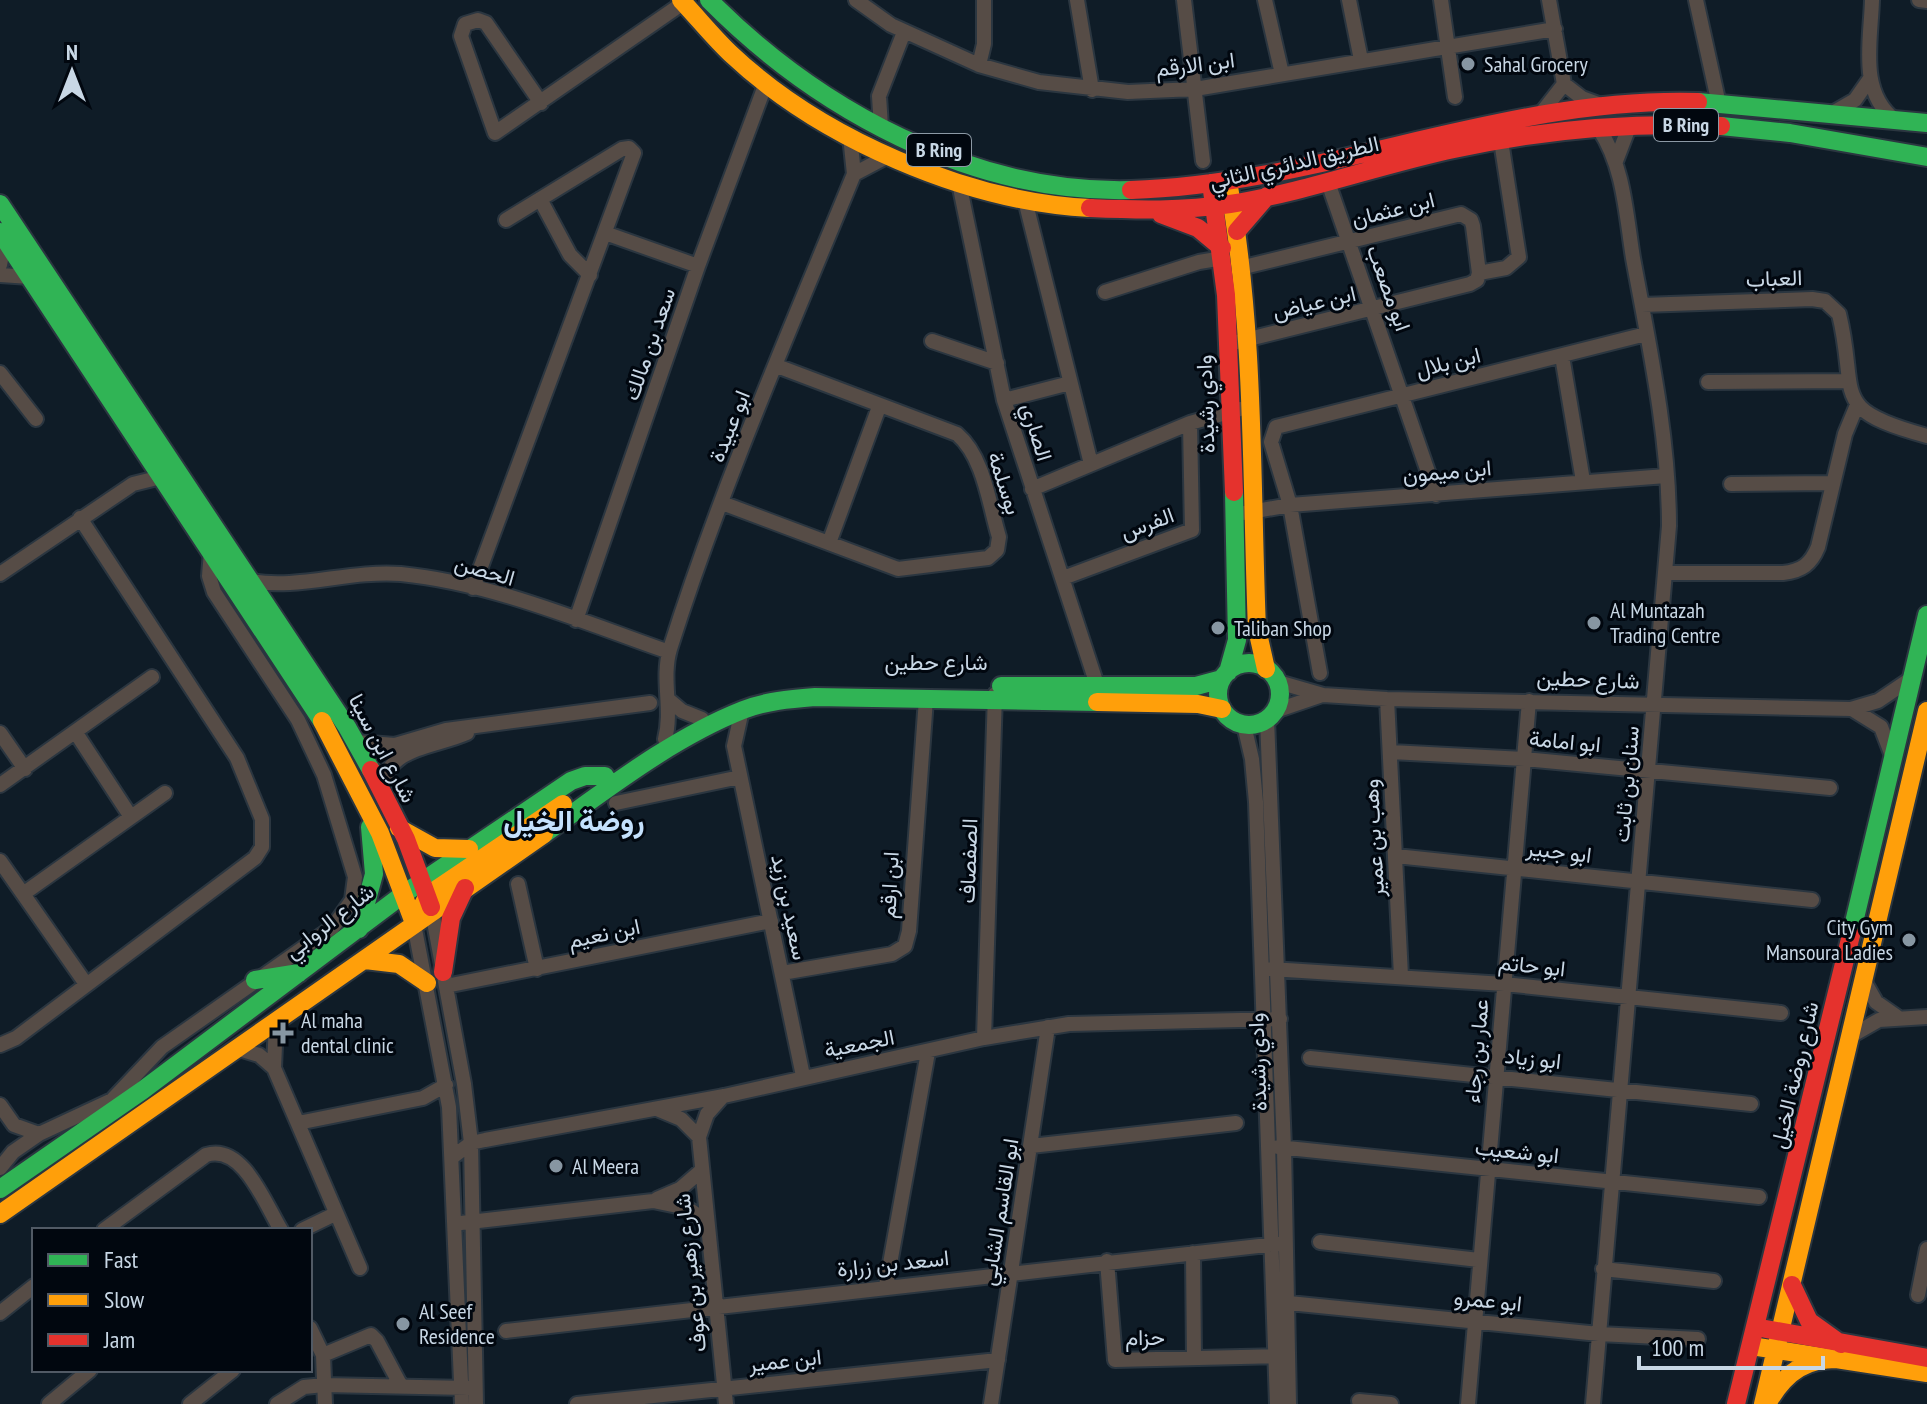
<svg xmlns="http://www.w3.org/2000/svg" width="1927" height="1404" viewBox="0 0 1927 1404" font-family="'PT Sans Narrow',Vazirmatn,sans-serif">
<rect width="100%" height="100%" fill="#0f1c27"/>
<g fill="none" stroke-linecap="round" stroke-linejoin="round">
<defs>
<path id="street" d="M856,0L891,25L979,65L1039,82L1128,92L1195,89L1555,29
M1077,0L1092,90
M1184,0L1203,161
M1265,0L1282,74
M1349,0L1361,60
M1441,0L1455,97
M1696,0L1718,100
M1872,0C1871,40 1858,92 1895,120
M1919,0L1927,1
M979,65L984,44V0
M1564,84L1582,98L1601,105
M541,103L486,23L478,20L465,24L461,36L495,133L683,3
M1836,111L1855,100L1869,80
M1539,116L1564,84L1549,0
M881,127L879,96L904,32
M1616,161L1629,127
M854,174L888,156
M959,183L1004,400L1099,691
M1330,188L1436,495
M540,199L570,255L590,275
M1025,200L1091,464
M605,233L698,266
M0,265L5,239
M1240,268L1461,214L1471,220L1473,226L1479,273
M1479,273L1506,268L1519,257L1501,141
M0,275L30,277
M1105,292L1199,262L1223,258
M1642,305L1812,299L1825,301L1839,314C1859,396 1827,409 1927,436
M932,341L997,363
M1237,342L1470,284L1477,280L1479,273
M1562,356L1583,481
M0,373L36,419
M1708,382L1848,381
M1004,400L1070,383
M1731,484L1833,483
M1032,489L1190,423L1240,409
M722,503L898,569L988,558L997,550L999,537C989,504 984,457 957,434L777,366
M1245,513L1290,505L1666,476
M829,543L879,407
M1666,573H1783C1802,571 1811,564 1818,547L1845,434L1857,405
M0,574L133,484L161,477
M1063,578L1192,530L1190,423
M250,581C298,590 349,570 401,574C492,583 583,622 669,652
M473,588L634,153L629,148L622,149L506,220
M576,620L698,266L766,83
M1320,673L1290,505L1271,442L1276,427L1646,334
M1278,682L1323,695L1387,699L1851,709L1878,701L1912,678
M1387,699L1401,976
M669,700L682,711L702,719
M1852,709L1881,727L1891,753
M742,710L734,746L803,1076
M1275,711L1322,695
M1267,719L1284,1148L1289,1404
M1244,725L1252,759L1256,802L1277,1404
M0,733L25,769
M76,733L131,817
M665,739C673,709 661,679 670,649C721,487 790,330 854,174L850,136
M356,742L395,745L446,730L650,703
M1391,752L1524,759L1830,788
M0,785L152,677
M381,790C388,745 434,748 467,733
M616,803L740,777
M1396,856L1812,900
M0,861L86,984
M518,884L537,969
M23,894L165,793
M432,911L464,1084L471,1143L476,1404
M414,924L449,1107L462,1404
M1271,969L1504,984L1781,1013
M782,973L892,954L905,946L909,931L926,699
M1864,981L1876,1002L1896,1016
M446,986L771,921
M276,1022L274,1068L360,1268
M1851,1036L1879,1020L1927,1017
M984,1038L995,694
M0,1045L16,1038L255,858L262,847V819L237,758L80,518
M239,1049L259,1055L274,1068
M1310,1058L1751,1104
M723,1096L707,1114L699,1137L726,1404
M0,1105L14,1125L39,1134
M657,1109L681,1119L699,1137
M298,1123L423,1098L446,1085
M1031,1146L1236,1123
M1278,1147L1759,1197
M454,1156L471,1143L485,1140L724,1096L984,1038L1069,1024L1280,1019
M0,1168L13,1152L39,1134L112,1100L162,1047L333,927L352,900L355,877L324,775L298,720L214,592L209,576L211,551
M657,1199L680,1189L702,1170
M461,1223L653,1201L687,1208L706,1221
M104,1230L206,1155C243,1143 265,1204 281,1230
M302,1230L335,1214
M1320,1242L1479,1260
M1193,1253L1194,1358
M1107,1261L1115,1360L1282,1356
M1603,1269L1714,1281
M886,1286L928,1052
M1918,1295L1927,1249
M1279,1302L1599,1334L1698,1339
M0,1313L34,1286
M310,1328L323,1355L325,1404
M506,1331L1285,1243
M323,1355L371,1335L377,1341L401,1386
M1359,1401L1391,1404
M49,1404L90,1370
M190,1404L233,1370
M277,1404L304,1387L324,1385L468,1388
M577,1404L998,1360
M991,1404L1048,1027
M1468,1404L1529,701
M1593,1404L1669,526C1669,437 1649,345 1633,258C1626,215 1624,166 1599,129"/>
<path id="fast" d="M709,0C818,110 972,194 1131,190
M1698,102L1927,123
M1721,126L1790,133L1927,157
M0,204L347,727L371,770
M0,232L322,721
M1218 694a31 31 0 1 1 62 0a31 31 0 1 1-62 0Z
M1228,672L1237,640L1234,492
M1001,686H1196L1222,679
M544,834C606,790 672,738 743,710C766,701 790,699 815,697L1097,702
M359,929L374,874L370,827
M1851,935L1927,615
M255,980L299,973
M0,1189L143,1090L405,893L571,781L585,776H605"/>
<path id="slow" d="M681,0C698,18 713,37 731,54C820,138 967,202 1090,208
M1229,187C1255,331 1251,483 1257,629L1266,669
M1097,702L1198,704L1222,709
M322,721L380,833L414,923
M399,828L435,848L469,849
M415,920L428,895L563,804
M365,960L399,964L427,983
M0,1214L544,834
M1751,1346L1927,1373
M1770,1399C1787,1371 1807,1358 1840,1359
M1763,1404L1927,711"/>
<path id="jam" d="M1211,183L1226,295L1234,492
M1131,190C1323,184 1506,96 1698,102
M1090,208C1137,210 1183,211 1230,204C1306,192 1379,165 1454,149C1541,130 1633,122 1721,126
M1161,214L1198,228L1222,248
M1237,231L1267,196
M371,770L406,839L431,907
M443,972L451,918L465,888
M1792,1285L1809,1321L1841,1344
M1766,1329L1927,1358
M1736,1404L1851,935"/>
</defs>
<use href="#street" stroke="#2b3640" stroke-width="18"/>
<use href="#fast" stroke="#2b3640" stroke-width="22"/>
<use href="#slow" stroke="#2b3640" stroke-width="22"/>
<use href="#jam" stroke="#2b3640" stroke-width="22"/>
<use href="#street" stroke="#564c46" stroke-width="14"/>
<use href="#fast" stroke="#30b455" stroke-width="18"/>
<use href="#slow" stroke="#ff9f0a" stroke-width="18"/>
<use href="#jam" stroke="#e5322d" stroke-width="18"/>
</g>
<g fill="#8796a2" stroke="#01070f" stroke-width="3">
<circle cx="1468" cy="64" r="8"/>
<circle cx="1594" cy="623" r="8"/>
<circle cx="1218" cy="628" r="8"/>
<circle cx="1909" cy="940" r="8"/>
<path d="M279 1021h8v8h8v8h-8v8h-8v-8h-8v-8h8z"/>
<circle cx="556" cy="1166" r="8"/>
<circle cx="403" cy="1324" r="8"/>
</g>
<g text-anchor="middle" stroke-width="6" stroke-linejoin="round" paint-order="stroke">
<g fill="#01070f" stroke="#8c99a5" stroke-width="2">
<rect x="1654" y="109" width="64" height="32" rx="6"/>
<rect x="907" y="134" width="64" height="32" rx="6"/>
</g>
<g font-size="20" font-weight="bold" fill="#c8d7e5">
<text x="1686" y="132">B Ring</text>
<text x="939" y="157">B Ring</text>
</g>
<g font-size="22" fill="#c8d7e5" stroke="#01070f">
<text transform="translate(1195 64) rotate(-7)" y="8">ابن الارقم</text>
<text transform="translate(1294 162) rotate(-13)" y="8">الطريق الدائري الثاني</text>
<text transform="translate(1393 209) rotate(-14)" y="8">ابن عثمان</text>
<text transform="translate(1774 278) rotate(-2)" y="8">العباب</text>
<text transform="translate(1389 288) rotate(70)" y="8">ابو مصعب</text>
<text transform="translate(1314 302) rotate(-13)" y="8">ابن عياض</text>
<text transform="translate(649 344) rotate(-71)" y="8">سعد بن مالك</text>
<text transform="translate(1448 362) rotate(-14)" y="8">ابن بلال</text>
<text transform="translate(1205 404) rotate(-92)" y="8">وادي رشيدة</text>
<text transform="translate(729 426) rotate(-68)" y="8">ابو عبيدة</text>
<text transform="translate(1037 432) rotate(73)" y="8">الصاري</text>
<text transform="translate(1447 471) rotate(-5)" y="8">ابن ميمون</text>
<text transform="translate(1005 483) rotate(72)" y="8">بوسلمة</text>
<text transform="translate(1147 523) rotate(-20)" y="8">الفرس</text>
<text transform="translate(485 570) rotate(16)" y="8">الحصن</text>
<text x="936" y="670">شارع حطين</text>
<text transform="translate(1588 679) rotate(2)" y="8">شارع حطين</text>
<text transform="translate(1565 741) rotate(5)" y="8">ابو امامة</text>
<text transform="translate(383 748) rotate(62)" y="8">شارع ابن سينا</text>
<text transform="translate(1626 784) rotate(-85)" y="8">سنان بن ثابت</text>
<text transform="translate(1373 838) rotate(-93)" y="8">وهب بن عمير</text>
<text transform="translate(1559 851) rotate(7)" y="8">ابو جبير</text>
<text transform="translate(968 861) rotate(-88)" y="8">الصفصاف</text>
<text transform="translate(889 885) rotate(-87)" y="8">ابن ارقم</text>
<text transform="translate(790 907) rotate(78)" y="8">سعيد بن زيد</text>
<text transform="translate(329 921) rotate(-38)" y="8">شارع الروابي</text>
<text transform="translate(604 933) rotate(-12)" y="8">ابن نعيم</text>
<text transform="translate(1532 965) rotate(6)" y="8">ابو حاتم</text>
<text transform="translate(859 1043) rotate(-11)" y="8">الجمعية</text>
<text transform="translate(1476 1051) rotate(-85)" y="8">عمار بن رجاء</text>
<text transform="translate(1533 1058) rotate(6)" y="8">ابو زياد</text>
<text transform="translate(1257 1062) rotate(-92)" y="8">وادي رشيدة</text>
<text transform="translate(1794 1075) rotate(-77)" y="8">شارع روضة الخيل</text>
<text transform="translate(1517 1151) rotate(6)" y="8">ابو شعيب</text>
<text transform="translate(999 1212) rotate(-81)" y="8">ابو القاسم الشابي</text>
<text transform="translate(893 1263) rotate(-6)" y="8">اسعد بن زرارة</text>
<text transform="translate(690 1273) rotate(-96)" y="8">شارع زهير بن عوف</text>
<text transform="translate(1488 1300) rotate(6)" y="8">ابو عمرو</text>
<text transform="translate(1145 1337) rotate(-1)" y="8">حزام</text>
<text transform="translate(785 1360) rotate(-6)" y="8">ابن عمير</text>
</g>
<g font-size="22" fill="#c8d7e5" stroke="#01070f" text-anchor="start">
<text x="1484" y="72">Sahal Grocery</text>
<text x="1610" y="618">Al Muntazah<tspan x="1610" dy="25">Trading Centre</tspan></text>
<text x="1234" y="636">Taliban Shop</text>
<text x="1893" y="935" text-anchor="end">City Gym<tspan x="1893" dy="25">Mansoura Ladies</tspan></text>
<text x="301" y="1028">Al maha<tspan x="301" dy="25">dental clinic</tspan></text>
<text x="572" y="1174">Al Meera</text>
<text x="419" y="1319">Al Seef<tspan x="419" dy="25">Residence</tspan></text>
</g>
<g font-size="30" font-weight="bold" fill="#c4e1fd" stroke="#01070f">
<text x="574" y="831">روضة الخيل</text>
</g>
</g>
<rect x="32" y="1228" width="280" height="144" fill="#01070f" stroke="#515a65" stroke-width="2"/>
<rect x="48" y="1254" width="40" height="12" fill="#30b455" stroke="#515a65" stroke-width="2"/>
<text x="104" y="1268" font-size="24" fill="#c8d7e5">Fast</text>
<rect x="48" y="1294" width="40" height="12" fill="#ff9f0a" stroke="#515a65" stroke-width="2"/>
<text x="104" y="1308" font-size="24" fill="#c8d7e5">Slow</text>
<rect x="48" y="1334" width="40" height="12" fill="#e5322d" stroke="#515a65" stroke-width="2"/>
<text x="104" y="1348" font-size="24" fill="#c8d7e5">Jam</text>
<g transform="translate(72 72)" stroke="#01070f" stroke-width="6" paint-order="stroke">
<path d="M0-6L14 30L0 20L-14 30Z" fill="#c8d7e5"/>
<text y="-12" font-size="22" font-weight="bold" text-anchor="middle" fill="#c8d7e5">N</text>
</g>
<path d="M1639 1356v12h184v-12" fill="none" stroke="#c8d7e5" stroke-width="4"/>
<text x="1651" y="1356" font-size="24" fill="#c8d7e5" stroke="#01070f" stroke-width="6" paint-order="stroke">100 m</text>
</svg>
